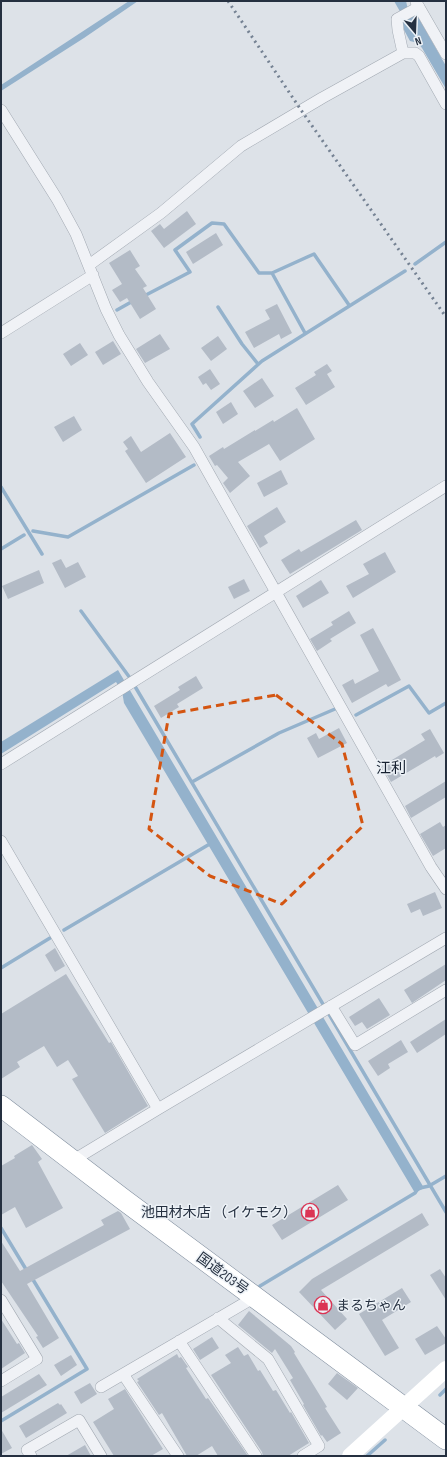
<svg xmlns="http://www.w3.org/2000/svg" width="447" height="1457" viewBox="0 0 447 1457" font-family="'Sofia Sans Condensed','Noto Sans JP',sans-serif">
<rect width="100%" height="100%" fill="#dde2e8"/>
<path fill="#94b2cc" d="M129,1H138L84,38L1,91V85Z
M394,1H406L408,10L418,17L446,66V89L422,48L418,43L410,41L404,30L402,15Z
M118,670L424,1188L415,1193L124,703L122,691L116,682L1,754V742Z"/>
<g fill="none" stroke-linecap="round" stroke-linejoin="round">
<path stroke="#94b2cc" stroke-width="3.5" d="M415,264L446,242
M272,273L305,333
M144,296L190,272L175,250L212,223L224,224L259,273H272L314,254L349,305
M218,307L242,344L258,364
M117,310L133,301
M200,437L192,424L262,361L405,271
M1,487L42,554
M33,531L68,537L194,465
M1,549L24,535
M81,611L130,678L446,1212
M356,715L409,686L429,713L446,703
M192,782L279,733L335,709
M64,930L208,845
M1,968L50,938
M420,1188L429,1186L446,1176
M1,1228L27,1271
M260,1286L415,1193L417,1190
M440,1395L446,1389
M1,1421L87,1369L32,1278
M367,1456L385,1440"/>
</g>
<path fill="#b3bbc6" d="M187,211L196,224L164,248L151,231L160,224L164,229Z
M216,233L223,245L193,264L186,252Z
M130,250L140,266L135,269L147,286L143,288L156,309L140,319L127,298L120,302L112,290L122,284L109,263Z
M277,304L292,333L281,339L279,334L254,348L245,332L270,319L265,310Z
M160,334L170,349L145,363L136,349Z
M218,336L227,349L211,361L201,348Z
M113,341L121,354L103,365L95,352Z
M80,343L88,355L71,366L63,354Z
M327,364L332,371L327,374L335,387L306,405L295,388L316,375L314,372Z
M210,369L220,384L211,390L206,383L203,385L198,377Z
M262,378L274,396L255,408L243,391Z
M231,402L238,414L223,424L216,412Z
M297,408L315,439L280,461L269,444L238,462L250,476L230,493L223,483L228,478L217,465L215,466L209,456L223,447L224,449L255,430V431L273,420L274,422Z
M74,416L82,430L63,442L54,427Z
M170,433L186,457L146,483L125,451L128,449L123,442L131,436L141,452Z
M281,470L288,484L264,497L257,483Z
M277,507L286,522L264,536L268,543L260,548L247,526Z
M356,520L362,530L290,574L281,560L299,549L301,552Z
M385,552L396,572L353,598L346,586L369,574L363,564Z
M61,559L66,568L78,562L86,577L65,588L52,563Z
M39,570L44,583L8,599L2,586Z
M244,579L250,591L234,599L228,587Z
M321,580L329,593L303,608L296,596Z
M349,611L356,623L330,639L332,641L317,651L310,639L333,625L331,622Z
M373,628L401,680L388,687L386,684L352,703L342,685L353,679L355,684L379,671L360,635Z
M196,676L203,688L177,704L179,707L161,718L154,706L180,690L178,687Z
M339,728L347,743L318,758L307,738L316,733L319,739Z
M430,729L444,753L436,758L435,756L391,782L382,766L425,740L421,734Z
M446,781V797L411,818L405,806Z
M440,822L443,827L446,825V848L433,856L420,834Z
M435,892L442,908L423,916L420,909L411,913L407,904Z
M55,948L65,966L55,972L45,955Z
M446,964V980L412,1003L404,990Z
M66,974L109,1043L111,1042L148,1106L105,1133L72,1079L78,1076L68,1060L57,1067L44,1046L17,1062L20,1067L1,1079V1014Z
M379,998L390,1015L367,1029L362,1022L355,1026L349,1017Z
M446,1019V1034L417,1053L410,1042Z
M401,1040L408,1052L388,1064L390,1068L378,1076L368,1061Z
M32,1145L42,1159L38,1162L63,1208L26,1228L15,1207L1,1215V1166L15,1158L14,1156Z
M338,1185L348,1200L282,1240L272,1225Z
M118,1211L121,1213L130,1229L27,1284L59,1338L43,1348L36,1337L38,1336L1,1281V1241L20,1271L104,1225L101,1220Z
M422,1213L429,1225L321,1290L347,1319L335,1330L299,1292L312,1279Z
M440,1269L446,1278V1300L430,1275Z
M402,1288L411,1302L382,1320L399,1348L385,1356L359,1314Z
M249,1311L291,1346L295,1352L294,1353L327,1407L325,1408L341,1433L327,1442L322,1435L321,1436L303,1405L304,1404L290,1380L293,1378L275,1349L272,1353L238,1325Z
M1,1319L17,1344L19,1343L25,1353L1,1369Z
M437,1326L446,1339V1343L425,1355L415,1339Z
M212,1337L219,1348L200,1360L193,1349Z
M238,1347L244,1356L248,1354L258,1371L260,1370L273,1391L276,1390L290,1413L291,1412L309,1443L288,1456H263L262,1452L211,1375L231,1363L225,1355Z
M177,1354L179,1358L181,1357L188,1367L186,1368L206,1399L208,1398L248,1456H218L212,1446L196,1456H187L162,1413L159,1415L137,1382L139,1381L137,1379Z
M71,1355L77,1365L61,1376L54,1365Z
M337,1373L358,1388L347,1400L328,1384Z
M39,1374L47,1385L1,1413V1397Z
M90,1383L97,1394L81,1404L74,1392Z
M125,1389L163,1449L151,1456H114L93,1422L114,1409L108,1399Z
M58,1403L60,1405L61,1404L67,1413L26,1438L19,1426Z
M1,1429L12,1448L1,1454Z
M85,1445L91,1456H66Z"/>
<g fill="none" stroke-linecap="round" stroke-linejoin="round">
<defs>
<path id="street" d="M416,2L446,54
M403,53H415L419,56L446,104
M1,110L57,199L76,234L106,309L119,335L148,382L194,447L431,867L446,889
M89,265L161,213L241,146L322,98L403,53L398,30L397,19L419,7
M1,333L93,275
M1,764L446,486
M1,841L158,1109
M331,1006L355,1045L446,990
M72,1161L158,1109L446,938
M1,1300L37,1359L1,1381
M218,1318L268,1359L319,1446L303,1456
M179,1341L256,1456
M123,1374L178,1456
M101,1387L255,1297
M31,1456L27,1450L79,1420L101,1456"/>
<path id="highway" d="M1,1106L124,1200L446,1439"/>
</defs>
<use href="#street" stroke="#a2a9b2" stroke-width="12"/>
<use href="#highway" stroke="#8390a0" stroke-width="22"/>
<use href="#street" stroke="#f0f2f6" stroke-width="11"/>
<path stroke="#fff" stroke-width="16" d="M350,1456L446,1369"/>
<use href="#highway" stroke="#fff" stroke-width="21"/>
<path stroke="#758293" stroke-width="3" stroke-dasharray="2 4" stroke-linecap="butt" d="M228,1L301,110L446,317"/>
</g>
<path fill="none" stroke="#d45511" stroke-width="3" stroke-dasharray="8 5" stroke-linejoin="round" d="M276,695L342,744L363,826L282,904L210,876L149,829L169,714Z"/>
<defs>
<symbol id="shop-ring" viewBox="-11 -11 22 22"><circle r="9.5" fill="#ecf1f6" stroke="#db3454" stroke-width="1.5"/><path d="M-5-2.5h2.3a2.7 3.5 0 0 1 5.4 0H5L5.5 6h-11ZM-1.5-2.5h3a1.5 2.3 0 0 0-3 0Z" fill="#db3454"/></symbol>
</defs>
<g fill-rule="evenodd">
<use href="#shop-ring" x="300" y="1202" width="20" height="20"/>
<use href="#shop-ring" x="313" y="1295" width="20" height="20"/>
</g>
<g text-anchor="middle" stroke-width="3" stroke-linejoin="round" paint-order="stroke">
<g font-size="14" fill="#253040" stroke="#ecf1f6" text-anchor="end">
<text x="297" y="1217">池田材木店 （イケモク）</text>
<text x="336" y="1310" text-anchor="start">まるちゃん</text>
</g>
<g font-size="14" fill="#253040" stroke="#ecf1f6">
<text transform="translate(223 1273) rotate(36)" y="5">国道203号</text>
</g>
<g font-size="15" fill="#172131" stroke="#ecf1f6">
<text x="391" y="773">江利</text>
</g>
</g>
<rect width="447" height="1457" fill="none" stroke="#253040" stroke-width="4"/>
<g transform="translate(415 32) rotate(161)" stroke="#ecf1f6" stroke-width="3" paint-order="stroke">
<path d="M0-3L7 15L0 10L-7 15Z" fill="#253040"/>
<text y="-6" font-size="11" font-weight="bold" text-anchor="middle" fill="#253040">N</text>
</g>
</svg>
